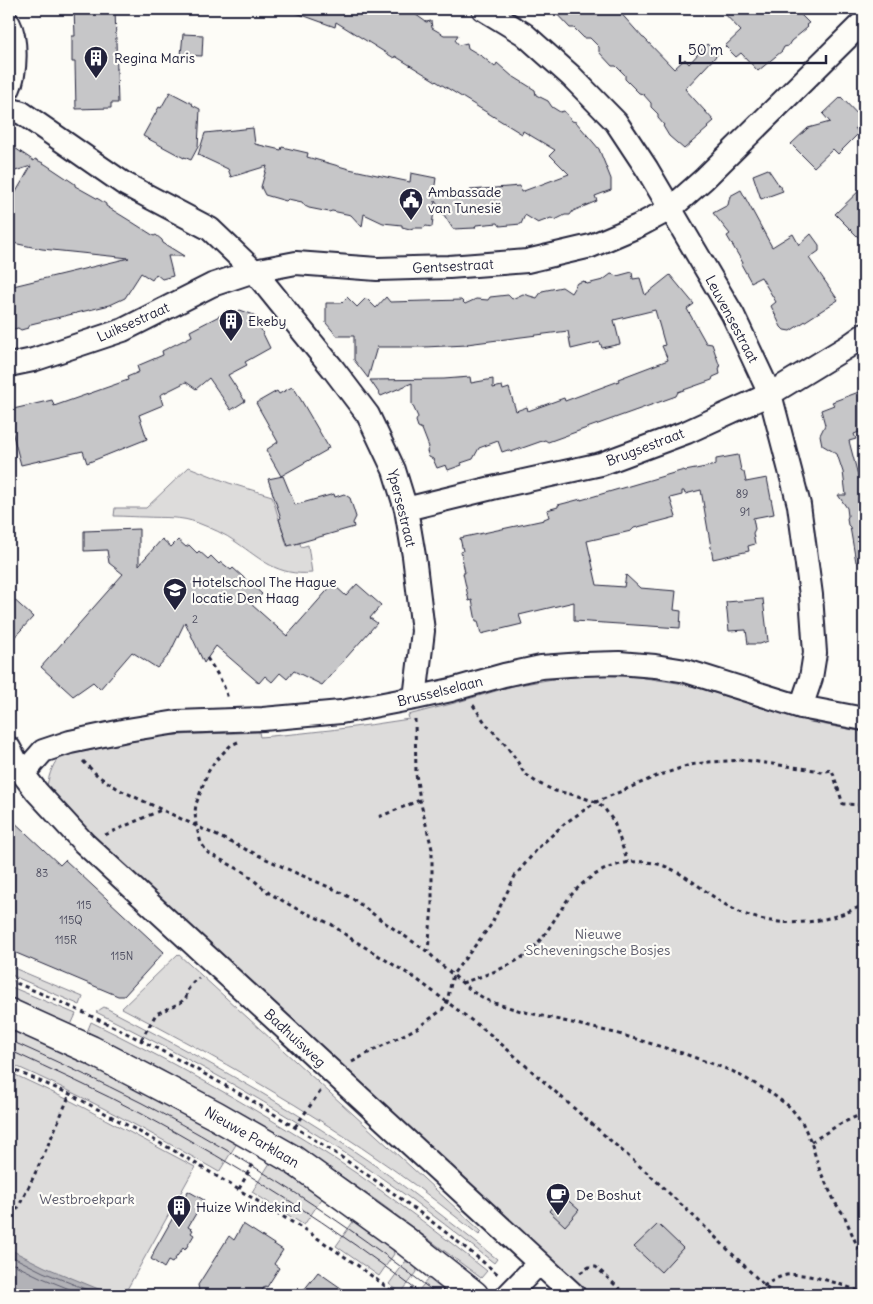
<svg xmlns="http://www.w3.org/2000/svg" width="873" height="1304" viewBox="0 0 873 1304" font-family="Delius,sans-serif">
<rect width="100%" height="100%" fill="#fdfcf7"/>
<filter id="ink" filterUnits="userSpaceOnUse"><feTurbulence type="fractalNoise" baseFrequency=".02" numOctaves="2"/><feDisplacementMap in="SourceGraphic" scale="10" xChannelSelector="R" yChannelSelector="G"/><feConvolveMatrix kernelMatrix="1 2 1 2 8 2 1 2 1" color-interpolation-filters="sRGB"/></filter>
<g filter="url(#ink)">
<path fill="#dddcdb" stroke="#807f8b" d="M189,467L229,483L272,496L287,546L300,543L301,547L308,545L312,573C277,576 262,560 236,542C225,534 211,528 198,523C181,516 163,518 145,517C135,517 125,516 114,516L115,508H146Z
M596,675L638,677L678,683L699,688L810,722L864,732V1295H587L372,1098L204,938L156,896L92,836L59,804L47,786C49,775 53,761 63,754C69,750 78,748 85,746L87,751C113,745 140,739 166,736C197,733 228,734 259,732L260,737C310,733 359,727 409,719L408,715L451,704L513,686L553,679Z
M178,954L482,1232L479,1235C451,1213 423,1190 394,1170C308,1109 216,1057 122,1008Z
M9,966L83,997L80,1005L9,974Z
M9,986L76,1014L71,1025L9,997Z
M104,1007C189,1051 272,1096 351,1149C402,1183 449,1221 497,1259L494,1263C450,1228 406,1194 360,1163C276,1106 187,1057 96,1012Z
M91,1022C159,1055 224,1091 288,1130C311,1144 334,1158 356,1173C401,1204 444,1237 487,1271L481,1278L380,1203L347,1180L256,1123L162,1070L87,1032Z
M9,1025L141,1089L237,1143L219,1172C150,1132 82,1095 9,1063Z
M9,1072L73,1102L195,1167L125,1293L128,1295H9Z
M270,1163L323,1197L304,1225L252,1192Z
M355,1219L392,1245L394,1254L379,1276L336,1246Z
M414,1261L416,1263L417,1272L401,1293L389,1284L405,1262Z
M436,1278L458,1295H415L428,1279Z"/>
<path fill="#b2b2b7" stroke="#787885" d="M9,1249L45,1267L113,1295H31L9,1281Z"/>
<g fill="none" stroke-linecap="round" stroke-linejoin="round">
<path stroke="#5c5c6d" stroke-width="1" d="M9,1255L43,1272L100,1295
M9,1262L40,1277L84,1295"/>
</g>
<path fill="#c6c6c8" stroke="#22223b" d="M74,9H115L118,103H111V108L76,109L75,62H72V36H75Z
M291,9H401L407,13L408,9L426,22L431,21L432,28L444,35H458L455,40L459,45L467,43L468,48L483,57L495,67L497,63L513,77H514L535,90L536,95L548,101L552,107L560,112L564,111L572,121L576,122L599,149L611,179V190L595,196L597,201L573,211L570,215H565L555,220L551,218L538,223L525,215L521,224L500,226L498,223L476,225L475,228L453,229L435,201L432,227L426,226L423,228H413L410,229L402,227V225L383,223L364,214L362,227L351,215L332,211L329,212L309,208L305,206L302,202L288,199L286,201L265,195L261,187L267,166L231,177L228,169L198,155L205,133L253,128L255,144L281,150L282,147L308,153L307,157L349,169L410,182L411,173L436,178L434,192L471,193L470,190L520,186L521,192L569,174L550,155L555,150L523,131L522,134L395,56L394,58L336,22L335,27L291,11Z
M552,9H617L643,38H644L674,69L685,59L689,64L707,44L718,54L685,89L714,121L707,127L708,128L684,149L669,136L663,126L664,125L658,118V114L651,107V103L643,94L639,93L625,79V75L616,66H612L599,52V47L590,38H584L574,28H570Z
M720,9H795L809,23L806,25L808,27L801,33L791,41L788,46L784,47L782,51L758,71L741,53L736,57L725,46L741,31Z
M183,34L203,35L202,56L181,55Z
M170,92L193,104L192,105L200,109L198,147L191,160L184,157V158L143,136L159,107L161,108Z
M841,97L864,121L855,128L859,133L838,154L833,149L814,167L791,144L808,128L830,122L823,114Z
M9,144L34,161L35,159L45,164L75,184V186L100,200L106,204V206L132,222L154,236L156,235L162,240L163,243L184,256H168L173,276L162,279L156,274L152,280L141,273L125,298L110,305L31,324L28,328L21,330L18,328L9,330V287L129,258L42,249L13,243L9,220V204L31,166L9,173Z
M768,169L783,191L761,199L753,175Z
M864,186V243L835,214Z
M741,190L772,247L793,234L799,245L811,234L819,245V251L809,258L838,300L790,331L784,330L781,327L771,306L776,302L761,277L751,282L741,264L743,263L727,236L730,234L713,213L728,205L730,196Z
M632,272L633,279L640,278L645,295L670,275L694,304L687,309L706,343L712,344L720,367L719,369L720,374L713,377L712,380L678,392L676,396L548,442L545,440L511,452L508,450L502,452L498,441L479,448L473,459L461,463L462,465L448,470L446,465L437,468L433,459L429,457L427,451L429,447L422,429L418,427L416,421L418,417L412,404V383L381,396L370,380L444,379L470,377L471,383L493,379V388L502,386L503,390L509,388L516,411L527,407L528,411L564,398L565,401L600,388L619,381L618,379L668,360L662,346L665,345L655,310L614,320L620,344L602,348L600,342L571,349L568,331L467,344L468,345L424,347H377L368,378L354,360V336H337L326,323V303H341L347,297L357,307L366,298L376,308L386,297L390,302L461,300L465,304L476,299L488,300L490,297L508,295L512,299L523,294L537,298L542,291L562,287L571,293L577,283L584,281L587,284L603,280L611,274L617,276Z
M240,310L254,315L270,348L245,362L247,365L228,375L245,401L231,410L209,378L196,389L186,382L160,395L163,405L139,415L147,439L87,463L83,451L21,465L9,420V410L52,400L54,406L128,380L127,377L139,372L137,366L163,355L162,351L192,336L190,331L225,313L231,315Z
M292,387V388H294L329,448L326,449L327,450L281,476L266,450L278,442L256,403L277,391L279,394Z
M864,390V430L854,434L856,439L849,441L859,479L864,478V561L856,562L850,527L848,525L847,519L848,516L847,508L838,495H846L843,472L837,454L822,445L820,435L825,425L821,410L834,405L832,402Z
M738,455L741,470L744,472L746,482L767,478L774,514L753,518L755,529L753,533L755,544L748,546L749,551L713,559L701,490L685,494L684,491H682V495L670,498L676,517L634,528L631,531L587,541L597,585L624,587L626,575L640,588L676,591L674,610L681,611L680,628L574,621V602L519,615L522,624L481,634L478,621H476L472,600L469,601L463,573H465L461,552L463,551L460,538L544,520V519L549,517L547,510L558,507V505L581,499V500L684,470L685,471L716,465V459Z
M283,476L295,505L334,494L335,497L344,494L350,498L356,517L353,523L354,527L288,546L279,519L281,518L268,479Z
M139,529V565L162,539L171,547L178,540L186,547L189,545L197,553L199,551L208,559L211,556L219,564L221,562L231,570L233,568L262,594L252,605L287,636L333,584L346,596L357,584L381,605L370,618L377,623L322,685L294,671L287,679L280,673L272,682L265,676L259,683L216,646L204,663L185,622L169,655L157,668L132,652L100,689L93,682L73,696L41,667L123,574L109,563L107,550L84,551V531Z
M9,595L33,617L9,643Z
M763,599L768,641L760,644H748L746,630L729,631L726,602Z
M9,817L60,865L65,860L164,952L124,996H118L9,950Z
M188,1191L204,1200L188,1227L193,1230L191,1233L194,1235L185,1250L183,1248L172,1263L168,1261L164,1268L151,1259L154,1253H153Z
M562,1195L579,1210L565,1226L549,1211Z
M243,1224L283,1250L274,1264L279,1268L267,1287L265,1286L259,1295H200L198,1285L229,1236L234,1240Z
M658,1224L683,1248L661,1272L634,1247Z
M318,1272L351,1295H300Z"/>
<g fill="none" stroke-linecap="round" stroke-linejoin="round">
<defs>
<path id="street" d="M483,9L524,34L571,76L616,122L647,169L733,315L770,394L799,505L811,595L815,653L811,678L801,707
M9,24C17,39 16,73 9,88
M9,109L22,113L123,183L210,229L254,271L296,263L377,269L449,267L527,261L591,246L638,226L670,209L704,179L864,21
M9,365L33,360L123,330L212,285L254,271L334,370L368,415L394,470L406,509L414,556L423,631L415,698
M406,509L492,488L601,464L687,432L770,394L847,347L864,335
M9,748L23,774L37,792L84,843L574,1295
M23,774L43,751L70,742L127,730L177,722L263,719L341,712L415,698L451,690L504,675L541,667L583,664L619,663L655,666L686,671L801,707L864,719
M508,1295L539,1263"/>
<path id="secondary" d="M9,1013L91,1050L215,1115L292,1159L403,1239L474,1295"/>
</defs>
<use href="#street" stroke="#22223b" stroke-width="26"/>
<use href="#secondary" stroke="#22223b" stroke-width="31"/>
<path stroke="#22223b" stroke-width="3" stroke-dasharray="4 4" stroke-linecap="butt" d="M207,658C216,672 225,684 228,700
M473,705L486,724L505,744L516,759L524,773L536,782L555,791L575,795L596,802L604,808L614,822L628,863
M415,719L416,774L420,800L432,849V907L428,951
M238,742L231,745L215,761L208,772L196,804L195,812L196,825L201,843L208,853L244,872L269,893L297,909L331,924L350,938L415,978L491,1035L653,1178L705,1227L774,1295
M83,761L98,776L120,790L296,873L336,890L353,899L384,922L428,952L439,963L473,992L491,1002L521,1011L619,1034L682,1053L732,1071L768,1091L790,1107L802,1122L811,1142L820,1171L836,1204L844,1215L864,1262
M379,817L420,800
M105,835L161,810
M9,980C186,1053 353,1153 500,1276
M462,983C485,975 512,967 530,951C545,937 553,921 564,905C577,884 600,868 625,863C669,855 692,884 726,905C759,925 800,927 836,916C846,913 855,909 864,905
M141,1040L156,1014L180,1003L186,998L187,991L193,982L199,978
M352,1062L372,1051L417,1028L442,1010L447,1002L453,974L491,925L515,876L538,848L564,824L596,802L657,776L690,765L709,762L744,760L815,770L821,772L832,770L843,804L864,805
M9,1068L70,1094L180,1154L310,1233L357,1265L397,1295
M295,1127L322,1089
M811,1142L840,1124L864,1113
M239,1189L254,1162
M9,1224C33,1182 51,1138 70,1094
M580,1273L589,1267H596L626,1295
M750,1295C760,1289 770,1281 780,1277C800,1268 845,1286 864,1293"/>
<use href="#street" stroke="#fdfcf7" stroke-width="22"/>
<use href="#secondary" stroke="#fdfcf7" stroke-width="28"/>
<path stroke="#22223b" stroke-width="1" d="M9,1040C54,1060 99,1081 142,1103C247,1158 346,1223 438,1295
M9,1050C54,1071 99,1091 142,1114C241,1167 335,1227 423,1295"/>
</g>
</g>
<defs>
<symbol id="building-pin" viewBox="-11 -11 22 30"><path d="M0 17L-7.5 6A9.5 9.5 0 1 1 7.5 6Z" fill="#22223b" stroke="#fdfcf7"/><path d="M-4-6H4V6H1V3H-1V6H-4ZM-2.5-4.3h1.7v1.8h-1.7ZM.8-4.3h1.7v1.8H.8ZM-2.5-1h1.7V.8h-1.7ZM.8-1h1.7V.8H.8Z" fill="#fff"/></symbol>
<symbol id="civic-pin" viewBox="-11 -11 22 30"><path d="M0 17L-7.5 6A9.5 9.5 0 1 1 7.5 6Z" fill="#22223b" stroke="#fdfcf7"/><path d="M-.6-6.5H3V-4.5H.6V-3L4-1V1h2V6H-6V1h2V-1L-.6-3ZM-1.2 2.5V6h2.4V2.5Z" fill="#fff"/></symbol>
<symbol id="university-pin" viewBox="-11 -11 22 30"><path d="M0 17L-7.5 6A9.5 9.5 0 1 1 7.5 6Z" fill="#22223b" stroke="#fdfcf7"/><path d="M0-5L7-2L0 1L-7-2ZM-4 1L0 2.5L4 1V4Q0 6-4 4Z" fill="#fff"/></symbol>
<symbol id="cafe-pin" viewBox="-11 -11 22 30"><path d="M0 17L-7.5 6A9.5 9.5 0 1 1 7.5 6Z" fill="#22223b" stroke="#fdfcf7"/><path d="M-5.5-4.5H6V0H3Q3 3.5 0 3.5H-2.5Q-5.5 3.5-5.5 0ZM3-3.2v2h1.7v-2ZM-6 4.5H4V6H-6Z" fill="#fff"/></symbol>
</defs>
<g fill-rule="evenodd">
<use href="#building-pin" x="82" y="44" width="28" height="38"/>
<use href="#civic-pin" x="397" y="186" width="28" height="38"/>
<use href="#building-pin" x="217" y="307" width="28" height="38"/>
<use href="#university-pin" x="161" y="576" width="28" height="38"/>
<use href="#cafe-pin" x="544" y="1181" width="28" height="38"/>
<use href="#building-pin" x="165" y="1193" width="28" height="38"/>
</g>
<g text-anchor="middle" stroke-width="4.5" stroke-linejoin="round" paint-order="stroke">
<g font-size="11" fill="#4b4b5e">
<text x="742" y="498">89</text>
<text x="745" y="516">91</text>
<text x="195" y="623">2</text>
<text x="42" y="877">83</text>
<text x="84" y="909">115</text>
<text x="71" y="924">115Q</text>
<text x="66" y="944">115R</text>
<text x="122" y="960">115N</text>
</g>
<g font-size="14" fill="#22223b" stroke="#fdfcf7" text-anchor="start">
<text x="114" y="63">Regina Maris</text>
<text x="428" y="197">Ambassade<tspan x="428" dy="16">van Tunesië</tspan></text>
<text x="248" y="326">Ekeby</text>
<text x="192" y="587">Hotelschool The Hague<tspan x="192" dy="16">locatie Den Haag</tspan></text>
<text x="576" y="1200">De Boshut</text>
<text x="196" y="1212">Huize Windekind</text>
</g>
<g font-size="14" fill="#22223b" stroke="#fdfcf7">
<text transform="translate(453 266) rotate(-3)" y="5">Gentsestraat</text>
<text transform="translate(732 319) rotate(62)" y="5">Leuvensestraat</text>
<text transform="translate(133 322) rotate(-24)" y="5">Luiksestraat</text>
<text transform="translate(645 447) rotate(-21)" y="5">Brugsestraat</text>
<text transform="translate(402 508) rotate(76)" y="5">Ypersestraat</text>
<text transform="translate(440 691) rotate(-14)" y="5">Brusselselaan</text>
<text transform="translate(295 1038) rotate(43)" y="5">Badhuisweg</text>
<text transform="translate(252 1137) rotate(30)" y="5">Nieuwe Parklaan</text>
</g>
<g font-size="14" fill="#5a5a6b" stroke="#fdfcf7">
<text x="598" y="939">Nieuwe<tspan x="598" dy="16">Scheveningsche Bosjes</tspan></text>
<text x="87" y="1204">Westbroekpark</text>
</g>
</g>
<rect width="873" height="1304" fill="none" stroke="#fdfcf7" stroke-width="30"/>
<rect x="15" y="15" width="843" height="1274" fill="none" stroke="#22223b" stroke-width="2" filter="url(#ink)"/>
<path d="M680 55v8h146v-8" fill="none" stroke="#22223b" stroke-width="2.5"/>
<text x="688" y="55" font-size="15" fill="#22223b" stroke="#fdfcf7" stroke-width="4" paint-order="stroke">50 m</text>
</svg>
